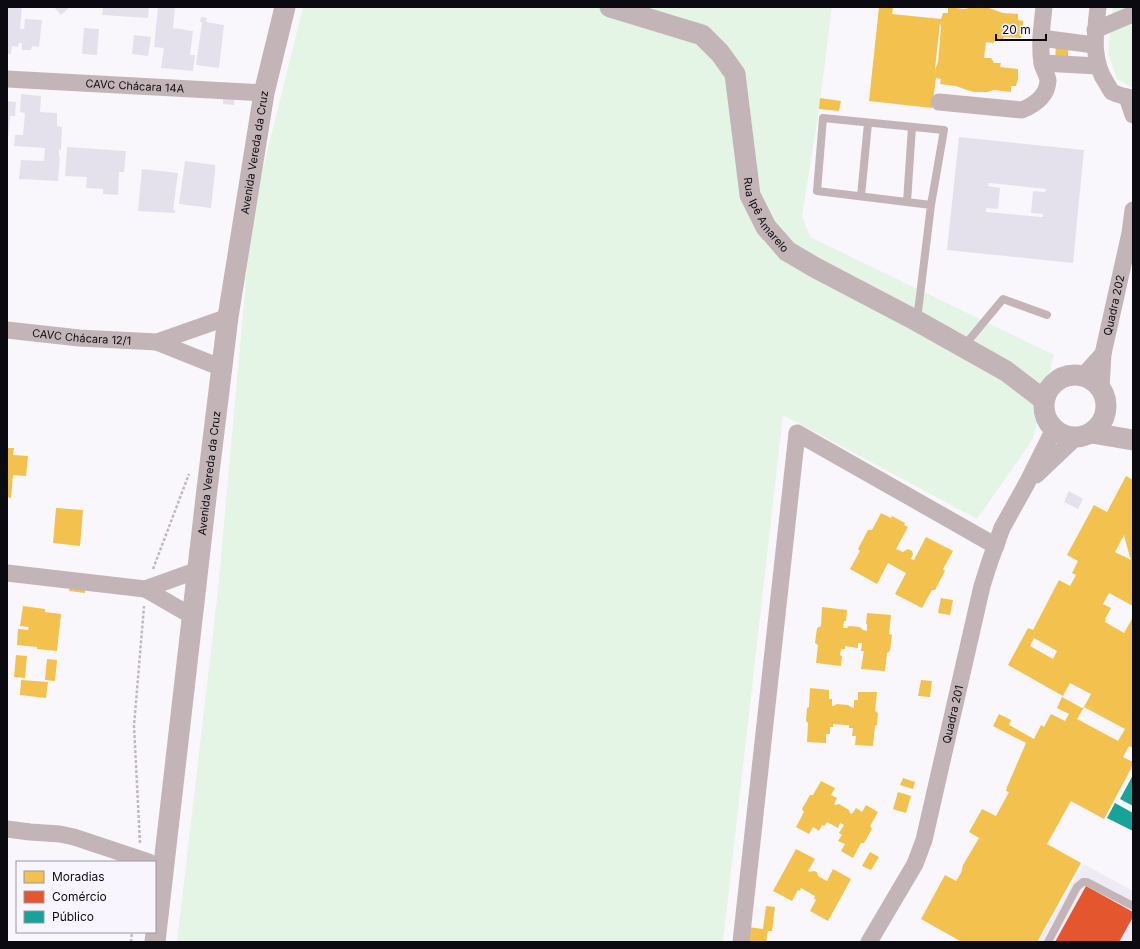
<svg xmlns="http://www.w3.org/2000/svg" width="1140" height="949" viewBox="0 0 1140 949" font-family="Inter,sans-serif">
<rect width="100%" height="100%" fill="#f9f7fc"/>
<path fill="#efebf6" d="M1084,864L1133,891V942H1038Z"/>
<path fill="#e4f5e5" d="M303,7H832L819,110L802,216L810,237L1054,355L1033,439L977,519L783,415L723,942H177L218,590L252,213Z
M1113,7H1133V88L1117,79L1108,53Z"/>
<path fill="#f2c14e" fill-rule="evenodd" d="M879,7H893L892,14L941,19L943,13H948V7L964,9L974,7H986L1003,13L1018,14V20L1023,21V30L1021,38L1004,37L1003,40H997L993,43L986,42L984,58H991L994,63H1001L1000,67L1018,69V79L1016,86H1011V92L994,90L987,92H974L967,90L956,86L940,84L941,79L936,78L932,108L869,101ZM940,23L941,28L938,62L935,70L936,78L935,69Z
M1056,44L1068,48V57L1055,60Z
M820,98L841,101L839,111L819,109Z
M7,448H14L13,455L28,456L26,476L13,475L11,498L7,497Z
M1126,476L1133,480V606L1109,593L1103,604L1111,608L1105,619H1106L1105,622L1124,633L1133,617V748L1129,746L1123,757L1133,762V765L1104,819L1071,801L1047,844L1081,863L1037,942H962L921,919L945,875L956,881L961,873L963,865L979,838L969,832L982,809L996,816L1009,792L1006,791L1007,787L1026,743L993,726L999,714L1011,720L1009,725L1034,739L1041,725L1044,727L1051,714L1065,721L1069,714L1057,708L1062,697L1082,708L1084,707L1077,719L1118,741L1125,729L1084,707L1091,694L1070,683L1063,696L1008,665L1028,628L1033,630L1059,580L1070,586L1076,575L1072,573L1078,561L1067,555L1094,505L1107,512ZM1124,535L1129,554L1131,560L1115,552ZM1034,638L1057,651L1053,659L1030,646Z
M56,508L83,510L80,546L53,543Z
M881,513L891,518L892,516L905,523L904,525L908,527L896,549L903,552L908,549L912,551L913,554L911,559L914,560L926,537L953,551L943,569L945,571L935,590H932L922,608L895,594L906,573L888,563L877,584L850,569L860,551L858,549L868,530H872Z
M71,581L86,583L85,593L69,591Z
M941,598L953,600L950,615L938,613Z
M23,606L45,609V612L61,614L57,651L37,649V647L17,645L18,629L28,630L29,627L20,626Z
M822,607L847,610L846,621H844L843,628H847L849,626L860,627L863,630L867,631V624H866L867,613L891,615L889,634L892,635L890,651L887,653L885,671L861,669L864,651H861L862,643H858V648L845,646V649H841L840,655L842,656L841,666L816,663L818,645L815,643L817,628L821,626Z
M16,655L27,656L25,678L14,677Z
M47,659L57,660L55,681L45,680Z
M21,680L48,682L46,698L20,695Z
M921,680L932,681L930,697L918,696Z
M810,688L829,690V699H832V706H834L837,704L848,705L851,707L854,708V700H858V692H877L875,711L878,713L877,725L875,726L873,746L855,745L856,736H852L853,728H849V725H845L833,724V727H830V734H826V743L807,742L808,723L806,721L807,708L809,707Z
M903,778L915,782L913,789L900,785Z
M821,781L835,788L831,795L837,798L834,804L836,805L839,804L849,810L850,813L852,814L856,808L862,812L866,805L878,812L870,826L872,829L864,843H861L853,858L841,851L845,844L838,841L842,835L839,833L844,825L840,823L838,828L827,822L824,826L822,825L819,831L813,827L809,834L796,827L804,812L802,809L810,795H813Z
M898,792L911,796L906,813L893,809Z
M796,849L815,859L808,871L810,872L814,871L817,872L818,876L827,881L833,869L851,879L828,921L810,911L816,900L814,899L815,896L801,888L800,891L798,890L792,901L773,891Z
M870,852L879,857L871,870L862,866Z
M766,906L775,907L772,931H768L766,942H746L748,927L763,929Z"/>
<path fill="#e4572e" d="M1086,886L1133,912V917L1119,942H1055Z"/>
<path fill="#17a398" d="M1133,775V806L1120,799Z
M1115,803L1133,813V831L1107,818Z"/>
<path fill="#e5e1ec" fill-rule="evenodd" d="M7,7H22L20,29H24L25,19L42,20L39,47L32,46L31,50H22V43H19L18,47L12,46L11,54H7Z
M54,7H70L61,15Z
M103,7H149L148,18L102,15Z
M158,7H175L173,28L193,31L190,55H195L193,71L161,68L164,48L154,47Z
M201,17L207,18L206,22L224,25L219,68L196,65L202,22H200Z
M84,28L99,29L97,55L82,54Z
M134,35L151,37L148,56L132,54Z
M21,94L41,96L40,112L57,113V126L62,127L61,150L59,149V157H60L58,181L19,179L21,160L44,161L45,148L14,146L15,135H23L25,113L20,112Z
M223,96L235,97L234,105L223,104Z
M7,101L16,102L15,116H10L8,139H7Z
M959,137L1084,150L1073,263L947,250ZM989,183L1046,189L1045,192L1033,191L1031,213L1043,214V217L986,212V208L998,209L1000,188L988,186Z
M67,147L126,151L124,172H119L118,195L103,194V189L86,188L87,177L65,176Z
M185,161L215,165V172L211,208L179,204Z
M142,169L178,173L173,210H175V213L138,211Z
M1069,491L1083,499L1078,509L1064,502Z"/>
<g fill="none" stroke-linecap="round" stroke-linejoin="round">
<path stroke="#c2b9bc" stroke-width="2.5" stroke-dasharray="3 2" stroke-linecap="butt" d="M153,569L189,474
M140,843L134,726L144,606
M131,942L132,932"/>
<path stroke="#c3b5b7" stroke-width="8" d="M861,196L868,123
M907,202L912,127
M917,320L931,205L944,130L823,118L817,191L931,205
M964,346L1003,299L1047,315
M1048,942L1077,887L1083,882H1087L1133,906"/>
<g stroke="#c3b5b7" stroke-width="17">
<path d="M1098,7C1095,34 1091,61 1107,84C1109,87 1110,90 1112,92C1118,95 1127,97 1133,98"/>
<path d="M1095,30L1133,14"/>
<path d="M1041,38L1094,45"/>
<path d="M1042,63L1098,66"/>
<path id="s1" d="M7,79L264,93"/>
<path d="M1127,97L1133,115"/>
<path d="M939,102L1022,110C1034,105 1047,96 1048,81C1048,76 1043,69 1042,63C1039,45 1042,25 1044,7"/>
<path id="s2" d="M7,330L79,338L157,342L222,368"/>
<path d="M157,342L228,317"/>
<path d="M1083,376L1103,354"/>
<path id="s3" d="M1101,388L1103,354L1130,233L1133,210"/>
<path d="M1036,475L1075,438"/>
<path d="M7,573L145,589L192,616"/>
<path d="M145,589L198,570"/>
<path d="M7,829L30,832L60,834L74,837L149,862"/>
<path d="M741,942L797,433L996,546"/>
<path id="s4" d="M869,942L915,864L924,840L982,586L990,561L1002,528L1027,483L1054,429"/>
</g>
<g stroke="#c3b5b7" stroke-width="21">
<path id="s5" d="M610,7L702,35L720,53L735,74L750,195L766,227L787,251L814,267L917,321L1006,371L1044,400"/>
<circle cx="1075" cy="406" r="31"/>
<path d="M1092,433L1133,440"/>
<path id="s6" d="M155,942L207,489L228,317L264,93L285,7"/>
</g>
</g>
<g text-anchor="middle" stroke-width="4" stroke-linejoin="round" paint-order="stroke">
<g font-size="11" fill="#0c0a11" stroke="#f8f5fe">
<text dy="4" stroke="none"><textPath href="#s1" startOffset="128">CAVC Chácara 14A</textPath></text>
<text dy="4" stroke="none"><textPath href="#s6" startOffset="796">Avenida Vereda da Cruz</textPath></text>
<text dy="4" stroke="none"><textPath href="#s5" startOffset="294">Rua Ipê Amarelo</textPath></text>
<text dy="4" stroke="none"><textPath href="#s3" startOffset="84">Quadra 202</textPath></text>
<text dy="4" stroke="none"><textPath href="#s2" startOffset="75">CAVC Chácara 12/1</textPath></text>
<text dy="4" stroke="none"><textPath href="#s6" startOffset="472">Avenida Vereda da Cruz</textPath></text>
<text dy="4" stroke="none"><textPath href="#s4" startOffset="245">Quadra 201</textPath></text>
</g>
</g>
<rect width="1140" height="949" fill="none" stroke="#0c0a11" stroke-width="16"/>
<rect x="16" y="861" width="140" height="72" fill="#f8f5fe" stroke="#9a979f"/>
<rect x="24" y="871" width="20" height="12" fill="#f2c14e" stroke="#9a979f"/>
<text x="52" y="881" font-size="12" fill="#0c0a11">Moradias</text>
<rect x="24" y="891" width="20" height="12" fill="#e4572e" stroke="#9a979f"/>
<text x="52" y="901" font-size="12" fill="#0c0a11">Comércio</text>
<rect x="24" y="911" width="20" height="12" fill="#17a398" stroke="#9a979f"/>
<text x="52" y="921" font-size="12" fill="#0c0a11">Público</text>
<path d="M996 34v6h50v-6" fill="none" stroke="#0c0a11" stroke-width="2"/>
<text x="1002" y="34" font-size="12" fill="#0c0a11" stroke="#f8f5fe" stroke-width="3" paint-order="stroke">20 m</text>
</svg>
